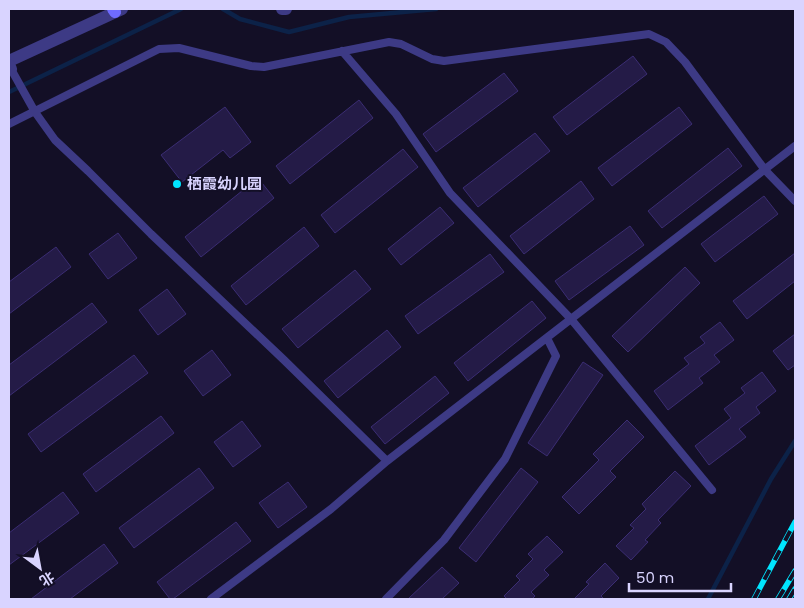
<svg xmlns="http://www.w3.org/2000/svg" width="804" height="608" viewBox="0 0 804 608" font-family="Poppins,'Noto Sans SC',sans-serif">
<rect width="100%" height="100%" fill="#130f26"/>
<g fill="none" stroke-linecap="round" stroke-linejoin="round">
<path stroke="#0c2248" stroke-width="4.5" d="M223,9L240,19L289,32L349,17L436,9
M9,92L181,9
M708,599L771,479L795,441"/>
</g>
<path fill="#241b47" stroke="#3b2d73" d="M633,56L647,74L567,135L553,117Z
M504,73L518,91L436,152L423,134Z
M359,100L373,118L290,184L276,166Z
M225,107L251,142L230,158L223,150L182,182L161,155Z
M679,107L692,124L612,186L598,168Z
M535,133L550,151L478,207L463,188Z
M728,148L742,166L662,228L648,211Z
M403,149L418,167L335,233L321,215Z
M258,178L274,198L201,257L185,237Z
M581,181L594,199L524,254L510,236Z
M764,196L778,214L715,262L701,244Z
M440,207L454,223L401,265L388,249Z
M630,226L644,245L569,300L555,281Z
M304,227L319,246L246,305L231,286Z
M118,233L137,258L108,279L89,254Z
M56,247L71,267L9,314V282Z
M795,253V281L747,319L733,301Z
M490,254L504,272L418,334L405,316Z
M685,267L700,283L628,352L612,336Z
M355,270L371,289L298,348L282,329Z
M167,289L186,314L158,335L139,310Z
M532,301L546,318L468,381L454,363Z
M92,303L107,322L9,396V365Z
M720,322L734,340L714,355L720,362L699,378L703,383L668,410L654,391L689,364L684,358L705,343L700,337Z
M387,330L401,347L338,398L324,381Z
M795,334V365L788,370L773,351Z
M212,350L231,375L203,396L184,371Z
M134,355L148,373L41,452L28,434Z
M583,362L603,375L547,456L528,443Z
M762,372L776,391L756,407L760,413L739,429L746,437L709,465L695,446L731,418L724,409L745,393L741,388Z
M435,376L449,393L385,444L371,427Z
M161,416L174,433L96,492L83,474Z
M627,420L644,437L610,471L616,477L579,514L562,497L599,460L593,454Z
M242,421L261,446L233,467L214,442Z
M199,468L214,488L134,548L119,528Z
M521,468L538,482L476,562L459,548Z
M675,471L691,486L658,520L661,523L645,540L648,542L631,560L616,546L634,528L630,525L646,509L642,504Z
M288,482L307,507L278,528L259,503Z
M63,492L79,513L9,565V533Z
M236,522L251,541L173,599H170L157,582Z
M547,536L563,552L544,570L549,575L531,592L535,596L532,599H507L504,596L520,580L516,576L533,559L528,554Z
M104,544L118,563L70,599H31Z
M605,563L619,578L601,596L604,599H574L589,584L586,582Z
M442,567L459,583L442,599H408Z"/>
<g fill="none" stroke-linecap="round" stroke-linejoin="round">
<path stroke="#3d3a85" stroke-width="8" d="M342,51L396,114L450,193L571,319L712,490
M11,69L35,112L55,140L88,171L151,234L283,359L387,461
M9,124L159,49L179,48L251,66L264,67L389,42L401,44L432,59L444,61L649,34L666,42L685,62L765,170L795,201
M211,599L331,509L387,461L795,146
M386,599L444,540L505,459L556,356L547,338"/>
<path stroke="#3d3a85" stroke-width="12" d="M282,9H286
M9,61L122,9"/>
<path stroke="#3d3a85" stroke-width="12" d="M9,65L11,69"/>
<path stroke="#6f6bff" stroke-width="12" d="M113,9L115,12"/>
<defs>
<path id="rail" d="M754,599L795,522
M778,599L795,571
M789,599L795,589"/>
</defs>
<use href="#rail" stroke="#00e5ff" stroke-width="5.5"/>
<use href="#rail" stroke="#130f26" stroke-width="4" stroke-dasharray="11" stroke-linecap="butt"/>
</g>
<circle fill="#00e5ff" stroke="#130f26" stroke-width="2" cx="177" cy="184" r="5"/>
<g text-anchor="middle" stroke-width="4" stroke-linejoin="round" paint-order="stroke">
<g font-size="15" font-weight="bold" fill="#d9d4ff" stroke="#130f26" text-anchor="start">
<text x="187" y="189">栖霞幼儿园</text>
</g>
</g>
<rect width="804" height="608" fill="none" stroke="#d9d4ff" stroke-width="20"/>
<g transform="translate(40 568) rotate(148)" stroke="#130f26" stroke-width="4" paint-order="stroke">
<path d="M0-4L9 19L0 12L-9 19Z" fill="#d9d4ff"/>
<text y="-8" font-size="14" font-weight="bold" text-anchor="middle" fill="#d9d4ff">北</text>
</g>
<path d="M629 583v8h102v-8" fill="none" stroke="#d9d4ff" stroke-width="2.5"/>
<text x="636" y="583" font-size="15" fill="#d9d4ff" stroke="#130f26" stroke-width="4" paint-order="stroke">50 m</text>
</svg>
